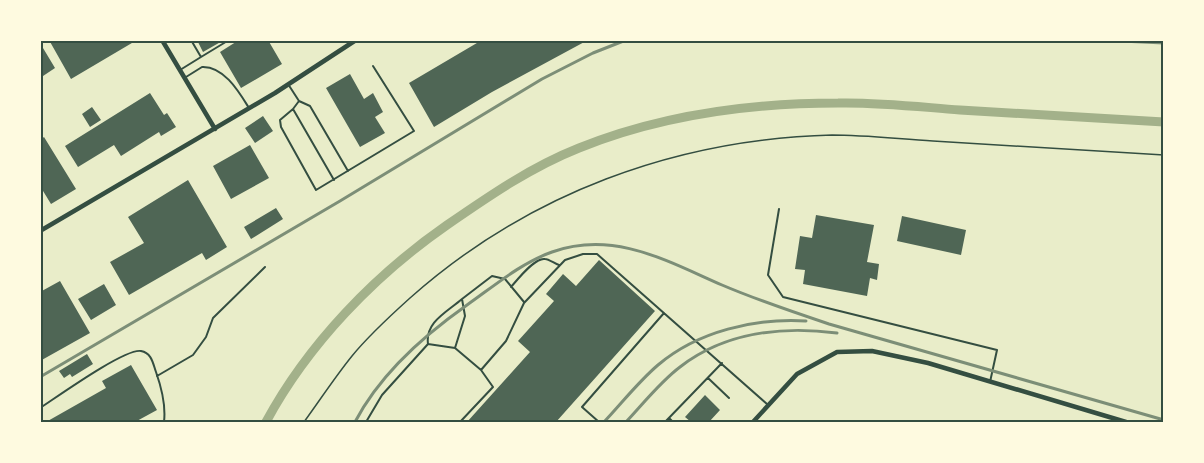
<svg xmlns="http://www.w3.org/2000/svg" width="1204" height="463" viewBox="0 0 1204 463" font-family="Bitter,serif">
<rect width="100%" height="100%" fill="#e9edc9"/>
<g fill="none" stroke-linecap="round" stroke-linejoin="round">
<path stroke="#a3b18a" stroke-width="9" d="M266,422C308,344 375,275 447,225C489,196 531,167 579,148C661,115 750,103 838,103C878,102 920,107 960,110C1028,114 1096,118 1164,122"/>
</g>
<path fill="#4f6655" d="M49,40H137L71,79Z
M197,40H224L203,52Z
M239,40H268L282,64L241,88L220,52Z
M482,40H588L492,92L434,127L409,83Z
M40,43L55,68L40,78Z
M350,74L364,99L373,93L383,112L375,117L385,133L360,147L326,88Z
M150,93L164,115L167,113L176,127L161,136L159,132L121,156L114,145L78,167L65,146Z
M92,107L101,120L90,127L82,114Z
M263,116L273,131L255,143L245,128Z
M44,137L76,189L51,204L40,186V140Z
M250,145L269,178L231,199L213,166Z
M188,180L227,247L206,260L202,253L129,295L110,262L144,243L128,217Z
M276,208L283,219L251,239L244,227Z
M816,215L874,225L867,262L879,264L877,280L870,278L867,296L803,284L805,270L795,269L800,236L812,238Z
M902,216L966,230L961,255L897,241Z
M599,260L655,311L556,422H467L530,352L518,341L554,301L546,294L563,274L576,286Z
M60,281L90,333L40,361V292Z
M104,284L116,305L91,320L78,299Z
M87,354L93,364L72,377L70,374L64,378L59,371Z
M131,365L157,410L135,422H46L106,388L102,381Z
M705,395L720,410L709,422H691L685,417Z"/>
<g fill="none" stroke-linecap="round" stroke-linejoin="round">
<path stroke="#344e41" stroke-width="1.5" d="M304,422C320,400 335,377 352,356C369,335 390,316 410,298C527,194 675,139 832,135C865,135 899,139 933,141C1010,145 1087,150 1164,155"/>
<path stroke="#344e41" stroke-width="2" d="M201,57L229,40
M180,70L201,57L191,40
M186,77L202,67C224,66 239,92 249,108
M288,84L299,101L310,106L348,171
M299,101L293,109L334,180
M293,109L280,120L281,127L316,190L414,131L373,66
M779,209L768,275L783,297L997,350L990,382
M511,287C518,279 535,257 545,259C549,259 555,264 559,265
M428,344C425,322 447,312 462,299
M455,348L465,316L462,299L492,276L505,279L524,302
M481,370L506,341L524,303L565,260L583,254H597L767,404
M157,376L193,355L206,337L213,318L265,267
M708,378L729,398
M40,408C57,397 125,348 141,351C152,353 153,364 156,372C162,389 166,405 164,422
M669,418L673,422
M366,422L382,395L428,344L455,348L481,370L493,387L460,422
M599,422L582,407L664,313
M665,422L722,363"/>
<path stroke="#344e41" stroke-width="4.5" d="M162,40L215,129
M40,231L275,93L356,40
M753,422L797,374L837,352L872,351L928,363L1126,422"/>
<path stroke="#7c8e77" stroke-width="3" d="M1099,40L1164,43
M40,377L340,201L542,79L593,53L626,40
M355,422C380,374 423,336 467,305C494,286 521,263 552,252C614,230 667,261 722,285C757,300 793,312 829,324L1164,420
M604,422C622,403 638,382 658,365C698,331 755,318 806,321
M626,422C643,404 660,382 680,367C725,332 783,326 837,333"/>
</g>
<rect width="1204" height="463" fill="none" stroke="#fefae0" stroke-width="84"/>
<rect x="42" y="42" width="1120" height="379" fill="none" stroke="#344e41" stroke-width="2"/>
</svg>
